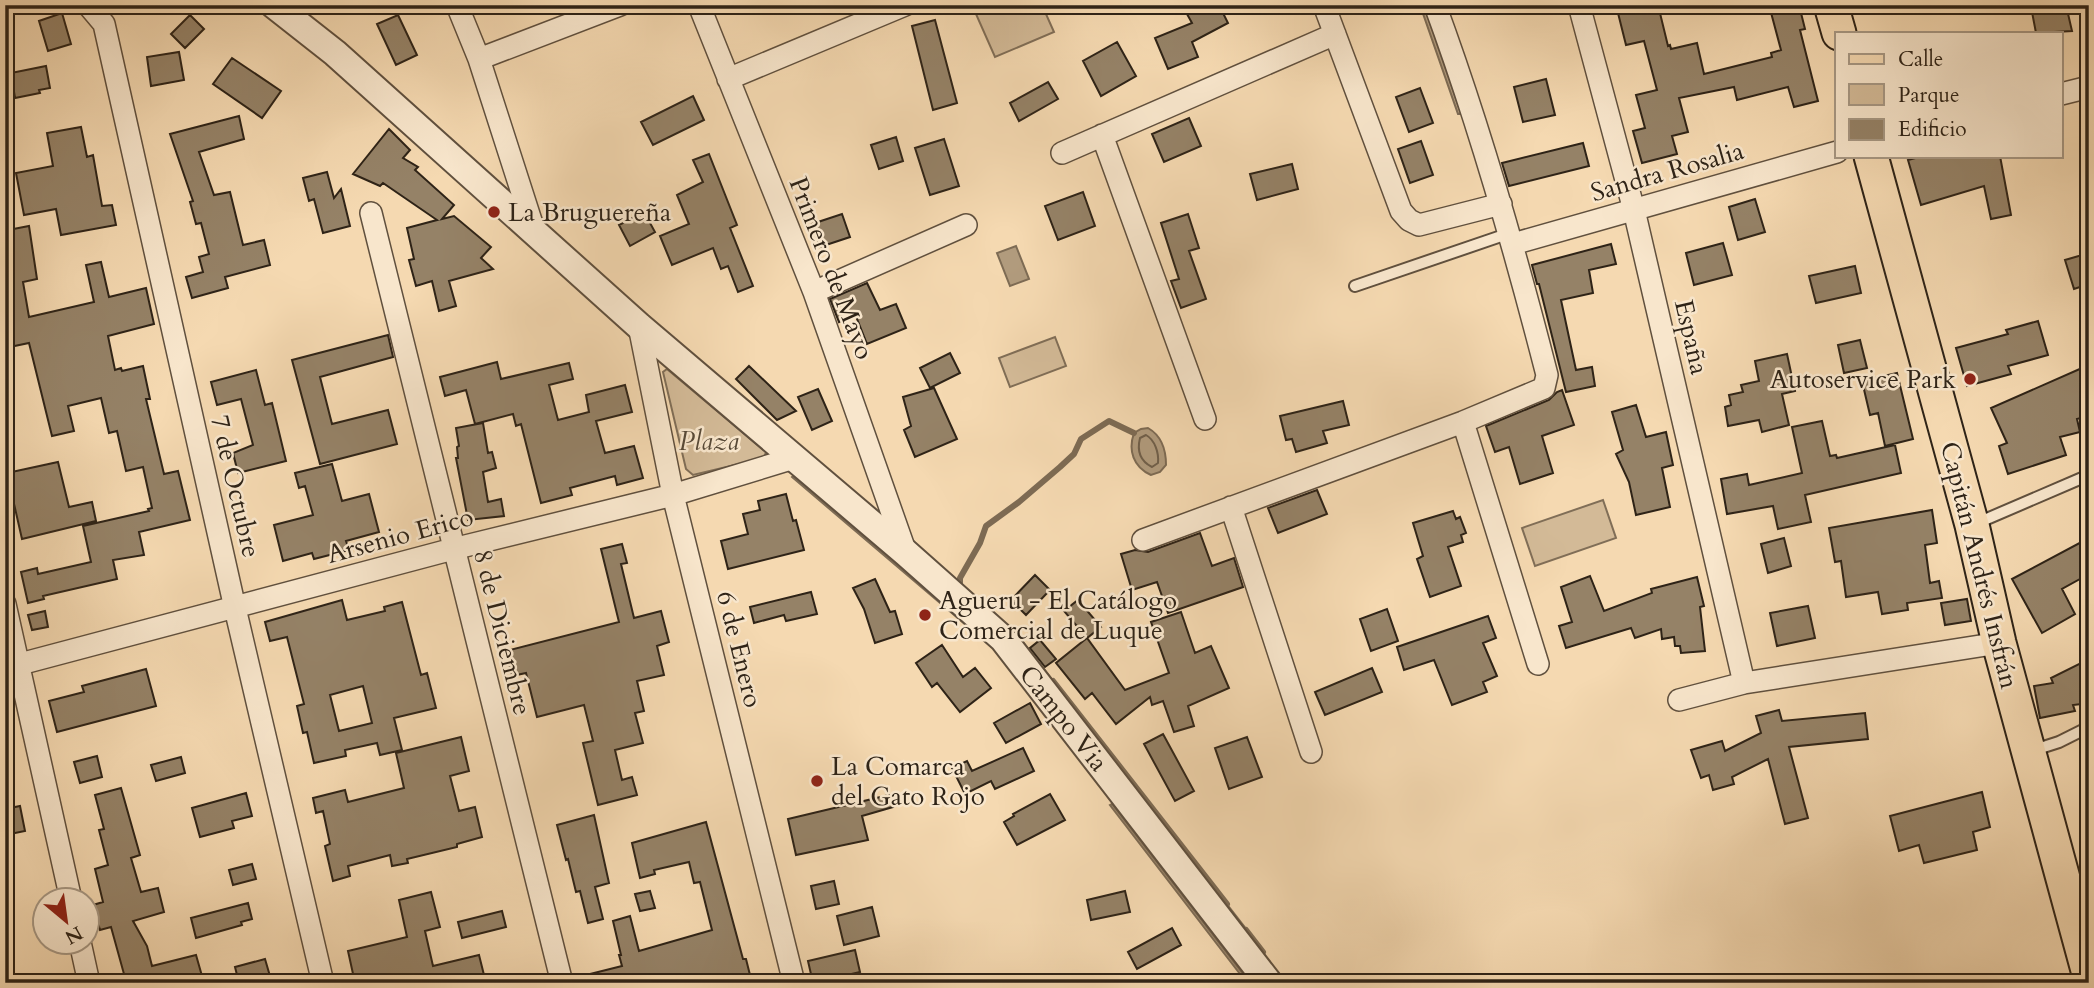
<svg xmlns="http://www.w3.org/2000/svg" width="2094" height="988" viewBox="0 0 2094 988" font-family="Cardo,serif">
<rect width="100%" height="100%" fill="#f5d9b1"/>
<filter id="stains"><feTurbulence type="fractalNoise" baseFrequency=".00286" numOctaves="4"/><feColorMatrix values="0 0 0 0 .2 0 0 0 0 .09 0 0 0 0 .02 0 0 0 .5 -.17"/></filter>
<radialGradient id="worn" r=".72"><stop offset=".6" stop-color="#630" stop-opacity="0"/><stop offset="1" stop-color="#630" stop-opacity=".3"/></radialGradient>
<path fill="#d3ba97" stroke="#806e57" stroke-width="2" d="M972,5H1042L1054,32L995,57Z
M1055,337L1066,366L1010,387L999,358Z
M667,369L766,452L764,458L693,475L686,469L663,372Z
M1603,500L1616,538L1535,566L1522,528Z"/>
<path fill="#b19b7d" stroke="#7d6b54" stroke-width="2" d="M1420,5H1423L1426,12L1461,114H1458Z
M1016,246L1029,279L1010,286L997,253Z
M1148,428C1162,436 1166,450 1166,465L1160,472L1151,475C1133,467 1128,450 1134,433L1141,429Z
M793,476L993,648L792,477Z
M1020,638L1250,934L1249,935L1018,640Z
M1112,804L1250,983H1247L1110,805Z"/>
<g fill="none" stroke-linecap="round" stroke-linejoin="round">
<path stroke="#705f4a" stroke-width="2" d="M1146,435C1155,440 1159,453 1158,463L1152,467C1140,461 1137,450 1140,438Z"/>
<path stroke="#7d6b54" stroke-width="6" d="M960,583V578L980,543L986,526L1019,502L1060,467L1074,454L1081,439L1109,421L1134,433
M1053,681L1227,904
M1246,930L1263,952"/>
</g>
<path fill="#958267" stroke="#2e2317" stroke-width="2" fill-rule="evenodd" d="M1182,5H1219L1228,23L1192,42L1198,57L1168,69L1155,38L1192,23Z
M1616,5H1655L1656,10L1659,9L1668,46L1670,45L1671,49L1697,43L1704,74L1772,57L1771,53L1781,50L1769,5H1799L1805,29L1800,30L1818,101L1794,107L1788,87L1737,100L1734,87L1679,98L1688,132L1672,136L1677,154L1642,163L1633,131L1645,128L1636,95L1657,90L1644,41L1626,45Z
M2066,5L2072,31L2036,33L2032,12Z
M62,13L71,44L48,51L39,21Z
M190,15L204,29L185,48L171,34Z
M398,15L417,55L396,65L377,24Z
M935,20L957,103L933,110L912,26Z
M1117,42L1136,76L1101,96L1083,61Z
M179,52L184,80L151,86L147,57Z
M232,58L281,91L262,118L213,84Z
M46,66L50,88L39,90L40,93L15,98L11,73Z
M1546,79L1555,115L1523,122L1514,87Z
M1048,82L1058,99L1019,121L1010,103Z
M1420,88L1433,123L1409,132L1396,97Z
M693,96L704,120L653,145L641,122Z
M239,116L244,139L199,152L214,195L230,192L243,245L264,240L270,265L225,277L228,288L192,298L186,277L203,272L199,257L209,254L201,223L196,224L190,202L193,201L170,134Z
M1189,118L1201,146L1164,162L1152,134Z
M81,127L87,157L93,155L102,206L112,205L116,225L61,235L56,209L24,215L16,173L53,166L47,133Z
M389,129L410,150L403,158L418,167L415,170L454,205L442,219L454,216L491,247L481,258L493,269L449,281L456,306L439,311L432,281L416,286L409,260L414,259L407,228L437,220L383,183L380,186L353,174Z
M896,137L903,161L879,169L871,145Z
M944,139L959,186L930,195L915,148Z
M1421,141L1433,175L1410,183L1398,149Z
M1583,143L1589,166L1509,186L1502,163Z
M709,154L737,225L730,228L753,286L738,292L728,266L721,269L713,248L672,265L660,236L689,224L677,195L703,182L693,160Z
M1923,156H2000L2011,215L1991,219L1984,186L1921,205L1908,160Z
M1292,164L1298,189L1257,200L1250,174Z
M327,172L334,198L341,189L350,226L323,233L314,199L309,201L303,178Z
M1083,192L1095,226L1058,240L1045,206Z
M1755,199L1765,232L1738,240L1729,207Z
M644,212L655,232L630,246L619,225Z
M842,214L850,237L820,247L812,224Z
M1188,214L1199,248L1189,251L1206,299L1181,308L1171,281L1179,279L1161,223Z
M29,226L37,279L23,282L29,317L94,302L86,265L101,262L109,297L146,288L154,324L108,336L115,370L121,368L122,371L143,366L150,399H146L164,474L178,471L190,520L139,532L144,555L113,560L117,579L43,596L44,599L28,603L21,572L37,568L38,574L91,562L83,526L149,511L148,509L152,508L143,467L126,471L117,431L109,433L101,398L68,406L74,431L52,436L29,343L5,348V236H9L8,230Z
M1723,243L1732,275L1694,285L1686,253Z
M1611,244L1616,264L1589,270L1593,293L1561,300L1576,370L1592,367L1595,386L1566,392L1539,284H1537L1532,265Z
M2089,253V284L2074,289L2065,260Z
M1855,266L1861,293L1816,303L1809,276Z
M867,283L880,310L896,304L906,328L867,344L855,314L839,322L830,299Z
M2038,321L2048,355L2008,366L2011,374L1967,386L1956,348L2008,334L2006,330Z
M388,335L393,357L320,377L332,424L388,410L397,444L320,464L292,360Z
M1860,340L1867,368L1844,373L1838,345Z
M950,353L960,373L930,388L920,368Z
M1787,354L1795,391L1782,394L1789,425L1762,432L1759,420L1728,426L1725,407L1731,405L1729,395L1743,392L1741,385L1759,381L1755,361Z
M497,362L501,379L569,363L573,379L549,385L558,420L589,412L586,395L625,385L632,412L596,421L605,453L634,446L643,478L617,485L615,476L570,488L572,495L541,503L521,424L516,426L513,414L475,424L466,390L445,396L440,377Z
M749,366L796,411L777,420L736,379Z
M2082,368L2085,384L2089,383V416L2077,419L2080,432L2060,437L2066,455L2008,474L1999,446L2007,443L1991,408Z
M256,370L265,405L272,403L286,461L238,473L233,453L253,445L241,399L217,405L211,382Z
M1897,373L1913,439L1885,446L1878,413L1870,415L1862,381Z
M934,388L957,439L915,457L904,430L911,426L903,397Z
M818,389L832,421L812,430L798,397Z
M1562,390L1574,425L1542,436L1553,473L1520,484L1509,447L1495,452L1486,426L1549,400L1557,392Z
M1343,401L1349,425L1323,431L1327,443L1296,452L1292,439L1286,440L1280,416Z
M1636,405L1646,437L1666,432L1673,465L1662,468L1670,507L1636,515L1629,482L1616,454L1623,450L1612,412Z
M1822,421L1830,456L1836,455L1837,458L1895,445L1901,473L1805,495L1811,522L1778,529L1773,506L1727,514L1721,479L1747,474L1749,485L1802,473L1792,427Z
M483,423L488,453L492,452L496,468L483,472L488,502L501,499L504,516L468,520L456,458H458L457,447L459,446L456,428Z
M58,462L69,507L92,502L96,521L22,539L7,473Z
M332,464L342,501L369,494L379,532L346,541L349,550L314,559L312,553L283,561L274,525L313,515L305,486L299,488L295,473Z
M1317,490L1327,514L1278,533L1268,508Z
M786,494L793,521L796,520L804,550L728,569L721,541L748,534L743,514L760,510L758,501Z
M1932,510L1937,543L1925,545L1930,583L1939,581L1942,598L1907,603L1908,610L1882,614L1878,592L1846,597L1841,561L1835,562L1829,528Z
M1453,511L1456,519L1460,517L1466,533L1461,535L1463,542L1448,547L1461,586L1430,597L1417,559L1423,556L1413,523Z
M1200,533L1212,566L1234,558L1243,587L1168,613L1157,582L1132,590L1121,554L1135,550L1148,552Z
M1784,538L1791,566L1768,573L1761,544Z
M2089,538V574L2062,589L2075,614L2042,633L2012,579Z
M622,544L627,563L621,564L634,618L661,611L669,642L657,646L664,675L637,681L644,711L635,713L643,743L615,750L622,780L632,777L637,795L598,805L583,743L593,741L584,705L537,717L526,673L512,676L506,651L619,622L601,549Z
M1035,575L1050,590L1026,615L1011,600Z
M1590,576L1604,611L1652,593L1651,589L1697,577L1704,606L1700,607L1705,651L1681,653L1680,646H1675L1674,637L1662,639L1661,629L1635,638L1631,628L1566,648L1559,626L1572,622L1561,587Z
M875,579L890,612L895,611L902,634L875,643L864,609L853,588Z
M811,592L817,614L786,621L784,615L754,623L750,607Z
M1967,599L1971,621L1945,625L1941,603Z
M342,600L347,620L385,611L384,607L402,602L421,675L427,673L436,708L394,718L402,750L380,755L377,743L345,750L346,756L314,763L307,732L303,733L297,706L304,704L287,637L270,641L265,622ZM363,686L372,723L339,731L330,695Z
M1078,600L1101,627L1087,638L1064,611Z
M1808,606L1815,638L1777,646L1770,613Z
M1387,609L1398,641L1371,651L1360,619Z
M45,611L48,627L32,630L28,615Z
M1181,612L1195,653L1211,646L1229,688L1188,706L1194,726L1174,732L1163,701L1152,705L1150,697L1116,724L1092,693L1085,699L1056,663L1087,638L1125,690L1169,673L1151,622Z
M1488,616L1496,638L1483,643L1497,676L1483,682L1487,692L1452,705L1434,660L1404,670L1397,647Z
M1040,640L1056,659L1045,667L1030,648Z
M942,645L963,677L975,668L991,688L960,712L937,683L932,687L916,663Z
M2089,659V703L2073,705L2075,711L2040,718L2034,686L2053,683L2051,678Z
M1372,668L1382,692L1325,715L1315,692Z
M146,669L156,706L57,732L49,701L84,692L82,686Z
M1030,703L1041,724L1006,743L994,723Z
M1779,710L1782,721L1865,713L1868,739L1789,747L1808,818L1785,824L1768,759L1732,777L1734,784L1713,790L1709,775L1701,778L1691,750L1722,741L1725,751L1761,733L1756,716Z
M1163,734L1194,791L1175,801L1144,744Z
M461,737L469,771L450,776L459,811L475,807L482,837L457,844V847L407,859L408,863L392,866L390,855L348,866L350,876L333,881L325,846L330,844L323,811L316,813L313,798L345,790L348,802L404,788L396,753Z
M1247,737L1262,777L1229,789L1215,748Z
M1023,748L1034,771L995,789L991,781L965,794L952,768L967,761L972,771Z
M97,756L102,777L80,783L74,762Z
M181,757L185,773L156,781L151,765Z
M121,788L140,855L131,858L141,892L158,888L164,912L133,921L147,946L152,966L196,955L204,983H111V978L124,974L111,927L100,930L93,905L103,902L95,869L108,865L99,830L104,829L95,795Z
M1982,792L1990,827L1973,832L1977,850L1924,863L1919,845L1899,851L1890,816Z
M246,793L252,816L232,821L234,828L200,837L192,808Z
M1050,794L1065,820L1017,845L1004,822L1014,816L1013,814Z
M889,795L893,807L862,816L868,840L796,855L788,819Z
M20,806L25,831L5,835V809Z
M594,815L609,883L595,887L603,919L588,923L580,891L576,892L568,859L566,860L557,825Z
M706,822L743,959H746L752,983H671L670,979L656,983L655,975L621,983H579L578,977L622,966L619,955H621L613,921L630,916L639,951L712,930L700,882L694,883L689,862L654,870L655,874L640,878L632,843Z
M252,864L256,879L233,885L229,870Z
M834,881L839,904L816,909L811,886Z
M650,891L655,908L640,911L635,894Z
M1125,891L1130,912L1091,920L1087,900Z
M431,892L440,927L425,931L433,966L479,955L486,983H355L348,951L407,937L399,900Z
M248,903L252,919L241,922L242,925L196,938L191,918Z
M872,907L879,936L844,945L837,916Z
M502,911L506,927L462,938L458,922Z
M1172,928L1181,945L1137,969L1128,952Z
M855,950L860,972L813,983L808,961Z
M265,959L272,983H239L235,967Z"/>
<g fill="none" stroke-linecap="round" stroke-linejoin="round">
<defs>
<path id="service" d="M1355,286L1510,233
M1975,524L2089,475
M2031,751L2059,742L2089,727"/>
<path id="minor" d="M88,5L104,24L235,608L323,983
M457,5L479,59L534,230
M699,5L814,292L906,553
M1324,5L1401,211L1409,220L1419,225L1501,204
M1579,5L1634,210L1744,683
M479,59L620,5
M728,79L905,5
M2061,94L2089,87
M1102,135L1205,419
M1062,153L1335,34
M371,213L562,983
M1513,244L1837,152
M814,292L966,225
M639,326L673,495L794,983
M1463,422L1538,664
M1231,507L1311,752
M1143,540L1463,422L1544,388L1547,375C1515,250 1480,127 1435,5
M5,604L71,900
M5,668L453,549L673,495L794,458
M1679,700L1744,683L1999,643
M80,942L89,983"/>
<path id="tertiary" d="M274,5L335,53L639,326L906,553L1003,639L1269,983"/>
<path id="primary" d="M1831,5L1839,33
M1871,156L1972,525L1999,643L2089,974"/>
</defs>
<use href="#service" stroke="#60503e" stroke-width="14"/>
<use href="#minor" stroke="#60503e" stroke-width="24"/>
<use href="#tertiary" stroke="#60503e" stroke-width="30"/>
<use href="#primary" stroke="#2e2317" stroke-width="37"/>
<use href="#service" stroke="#f8e6cc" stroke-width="10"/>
<use href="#minor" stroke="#f8e6cc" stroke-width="21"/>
<use href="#tertiary" stroke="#f8e6cc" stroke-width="26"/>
<use href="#primary" stroke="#f5d9b1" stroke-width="33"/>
</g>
<g fill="#8f2418" stroke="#f8e6cc" stroke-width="2.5">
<circle cx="494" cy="212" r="7"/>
<circle cx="1970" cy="379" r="7"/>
<circle cx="925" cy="615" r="7"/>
<circle cx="817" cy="781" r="7"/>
</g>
<g text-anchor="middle" stroke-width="5" stroke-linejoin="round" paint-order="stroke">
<g font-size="26" fill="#2e2317" stroke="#f8e6cc">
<text transform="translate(1667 171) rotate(-16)" y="9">Sandra Rosalia</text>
<text transform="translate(832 268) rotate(69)" y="9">Primero de Mayo</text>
<text transform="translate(1692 337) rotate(77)" y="9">España</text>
<text transform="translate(236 486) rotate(77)" y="9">7 de Octubre</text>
<text transform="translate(400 535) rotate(-15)" y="9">Arsenio Erico</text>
<text transform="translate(1980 565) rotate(76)" y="9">Capitán Andrés Insfrán</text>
<text transform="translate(503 632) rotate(76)" y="9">8 de Diciembre</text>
<text transform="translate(740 649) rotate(76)" y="9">6 de Enero</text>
<text transform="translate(1064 718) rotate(52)" y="9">Campo Via</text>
</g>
<g font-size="26" fill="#2e2317" stroke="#f8e6cc" text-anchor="start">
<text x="508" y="221">La Bruguereña</text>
<text x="1956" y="388" text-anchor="end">Autoservice Park</text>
<text x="939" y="609">Agueru - El Catálogo<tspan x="939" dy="30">Comercial de Luque</tspan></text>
<text x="831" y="775">La Comarca<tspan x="831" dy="30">del Gato Rojo</tspan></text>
</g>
<g font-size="26" font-style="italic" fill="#574937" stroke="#f8e6cc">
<text x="709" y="450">Plaza</text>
</g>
</g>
<rect width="2094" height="988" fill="none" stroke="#f5d9b1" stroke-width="28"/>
<rect x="7" y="7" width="2080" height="974" fill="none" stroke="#2e2317" stroke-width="3.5"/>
<rect x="14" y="14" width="2066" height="960" fill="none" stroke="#2e2317" stroke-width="2"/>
<rect x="1835" y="32" width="228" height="126" fill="#f8e6cc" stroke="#a79884" stroke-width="2"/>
<rect x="1849" y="54" width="35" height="10" fill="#f5d9b1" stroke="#a79884" stroke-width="2"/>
<text x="1898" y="66" font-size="21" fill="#2e2317">Calle</text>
<rect x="1849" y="84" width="35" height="21" fill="#d3ba97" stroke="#a79884" stroke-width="2"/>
<text x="1898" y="102" font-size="21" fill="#2e2317">Parque</text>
<rect x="1849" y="119" width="35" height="21" fill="#958267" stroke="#a79884" stroke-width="2"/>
<text x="1898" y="136" font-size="21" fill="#2e2317">Edificio</text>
<g transform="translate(66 921) rotate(151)"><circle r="33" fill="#f8e6cc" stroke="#a79884" stroke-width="2"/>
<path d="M0-5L12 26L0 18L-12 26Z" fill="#8f2418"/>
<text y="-10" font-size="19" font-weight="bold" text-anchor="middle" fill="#2e2317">N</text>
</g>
<rect width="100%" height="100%" filter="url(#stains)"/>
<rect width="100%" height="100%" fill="url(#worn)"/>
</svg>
